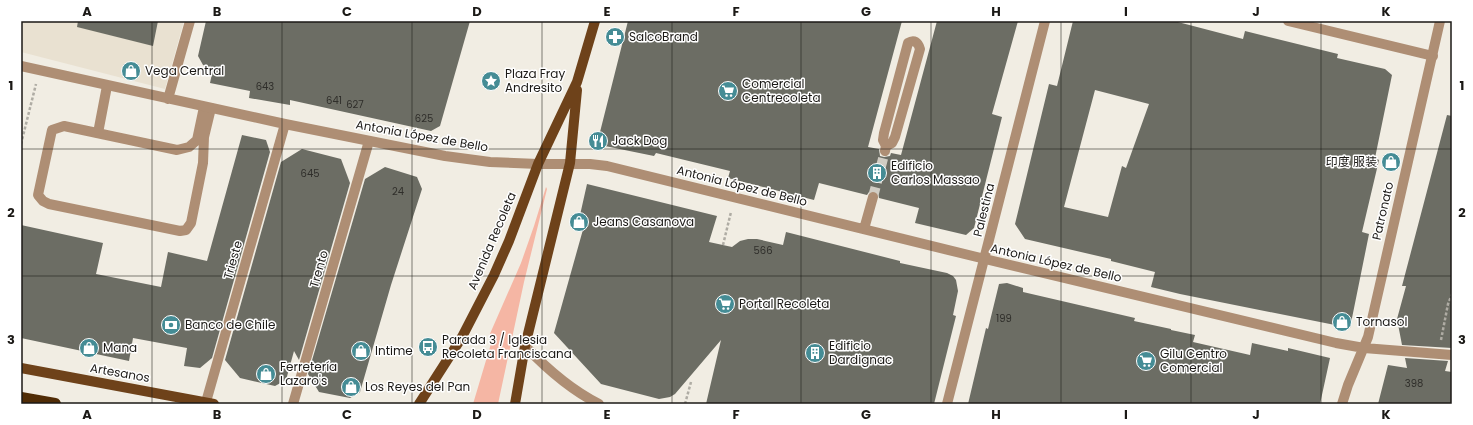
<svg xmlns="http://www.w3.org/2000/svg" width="1473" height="425" viewBox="0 0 1473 425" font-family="Poppins,'Noto Sans SC',sans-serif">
<rect width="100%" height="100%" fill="#f1ede3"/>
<path fill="#e9e1d1" d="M21,21H184L165,89L21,52Z"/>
<path fill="#f5b6a4" d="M546,187L547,189L524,282L498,404H473L493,337L489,336L521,263L534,226Z"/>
<path fill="#6c6d64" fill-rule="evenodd" d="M78,21H158L153,46L77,27Z
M206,21H470L440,126L431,131L290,100V105L249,98L250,91L210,83L213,69L203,65L198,56Z
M628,21H902L868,147L879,149L880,156L884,157L890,156L891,153L901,155L937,21H1018L992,114L1002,117L974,228L966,235L915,223L919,208L879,198L878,193L874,191L869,192L867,195L819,183L814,200L728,178L730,171L656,153L654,156L605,146L599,136Z
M1073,21H1174L1243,39L1245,31L1338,54L1337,58L1385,69L1392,75L1375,158L1379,160L1362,232L1369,234L1350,328L1180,294L1151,287L1155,272L1111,261V259L1025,239L1015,224L1049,84L1057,86ZM1095,90L1149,104L1126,168L1122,166L1108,217L1064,207Z
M1447,115L1452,116V348L1402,345L1397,319L1406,286H1402Z
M242,135L266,140L270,152L212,358L200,368L184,366L187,348L133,338L129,361L21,338V225L103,243L96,274L161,287L168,252L207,261Z
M302,149L341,159L350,183L299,360L294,351L286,380L275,386L240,378L225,360L281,162Z
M385,167L417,177L422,189L391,285L360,392L350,398L319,392L308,374L365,179Z
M587,184L717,216L709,242L732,247L740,241L748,239H757L783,245L786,232L900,261V263L947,273L953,276L956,280L958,291L953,315L956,316L934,404H706L721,340L675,394L670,397L659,399L601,384L554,333L584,226L578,224Z
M1007,283L1023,288V292L1135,318L1134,321L1171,329V330L1195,335L1193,342L1250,355L1252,343L1288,351V348L1330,358L1320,404H968L986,328L988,329L999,284Z
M1405,358L1448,361L1445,371L1452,372V404H1378L1388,365L1407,368Z"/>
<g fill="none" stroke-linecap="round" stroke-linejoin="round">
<path stroke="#d1cdc4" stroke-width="10" stroke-dasharray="10 5" stroke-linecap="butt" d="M873,197L885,151"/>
<path stroke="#afaca4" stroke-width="2.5" stroke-dasharray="3 2" stroke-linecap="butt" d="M21,144L36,84
M723,245L731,212
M1441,340L1448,304L1452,294
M685,404L691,382"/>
<path stroke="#ae8e74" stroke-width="10" d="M204,107L197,140L189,147L177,150L64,126L52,130L38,195L43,201L49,204L180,231L186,230L191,223L203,163L204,137L211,108
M98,133L107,86"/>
<path stroke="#ae8e74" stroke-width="10" d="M1288,21L1433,56"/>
<path stroke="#ae8e74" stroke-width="10" d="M21,66L285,124L445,156L490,162L538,164H590L607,166L985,259L1336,343L1364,348L1452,355
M168,99L190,21
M885,151L886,146L892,143L895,137L920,49C918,42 914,39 908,43L884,133L883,140L886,146
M864,229L873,197
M525,346C547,369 571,390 599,404
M206,402L285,124
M293,404L369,141
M947,404L1045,21
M1342,404L1348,385L1368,337L1440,21"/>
<path stroke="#6e421a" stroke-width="10" d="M21,368L214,404
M419,404L462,337L494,275L509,241L538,164L577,82L595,21
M515,404L525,346L570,163L577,90"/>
<path stroke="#502c06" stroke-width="12" d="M21,398L55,404"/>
</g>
<path fill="none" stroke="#1b1916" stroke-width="1" stroke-opacity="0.55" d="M152,21V404M282,21V404M412,21V404M542,21V404M672,21V404M801,21V404M931,21V404M1061,21V404M1191,21V404M1321,21V404M21,149H1452M21,276H1452"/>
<defs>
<symbol id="pharmacy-disc" viewBox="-11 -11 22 22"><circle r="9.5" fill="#458c95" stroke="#fff"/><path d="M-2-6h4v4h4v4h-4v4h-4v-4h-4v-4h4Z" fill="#fff"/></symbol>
<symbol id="shop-disc" viewBox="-11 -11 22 22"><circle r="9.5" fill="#458c95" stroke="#fff"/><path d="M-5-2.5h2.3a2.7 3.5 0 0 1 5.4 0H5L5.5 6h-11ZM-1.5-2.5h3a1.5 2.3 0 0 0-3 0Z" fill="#fff"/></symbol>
<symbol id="sight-disc" viewBox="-11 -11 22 22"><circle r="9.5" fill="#458c95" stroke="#fff"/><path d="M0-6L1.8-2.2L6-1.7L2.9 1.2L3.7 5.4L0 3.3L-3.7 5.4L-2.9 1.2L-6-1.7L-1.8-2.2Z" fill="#fff"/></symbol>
<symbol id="supermarket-disc" viewBox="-11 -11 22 22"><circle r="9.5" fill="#458c95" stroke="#fff"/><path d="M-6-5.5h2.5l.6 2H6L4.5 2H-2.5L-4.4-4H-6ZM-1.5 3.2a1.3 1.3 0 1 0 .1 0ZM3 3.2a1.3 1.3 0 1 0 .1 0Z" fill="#fff"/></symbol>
<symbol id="restaurant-disc" viewBox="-11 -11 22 22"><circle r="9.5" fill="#458c95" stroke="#fff"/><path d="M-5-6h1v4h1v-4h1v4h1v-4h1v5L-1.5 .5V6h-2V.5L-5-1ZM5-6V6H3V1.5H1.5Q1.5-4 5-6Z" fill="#fff"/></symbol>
<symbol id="building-disc" viewBox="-11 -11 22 22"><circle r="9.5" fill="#458c95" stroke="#fff"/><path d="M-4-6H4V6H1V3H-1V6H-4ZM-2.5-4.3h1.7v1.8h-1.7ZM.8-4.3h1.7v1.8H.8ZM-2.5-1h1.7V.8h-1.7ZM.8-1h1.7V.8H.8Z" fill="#fff"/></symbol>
<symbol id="bank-disc" viewBox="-11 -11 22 22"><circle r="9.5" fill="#458c95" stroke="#fff"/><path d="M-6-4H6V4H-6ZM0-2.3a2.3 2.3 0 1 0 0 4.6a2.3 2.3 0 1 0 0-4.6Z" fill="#fff"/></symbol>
<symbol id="bus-disc" viewBox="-11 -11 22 22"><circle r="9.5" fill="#458c95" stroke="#fff"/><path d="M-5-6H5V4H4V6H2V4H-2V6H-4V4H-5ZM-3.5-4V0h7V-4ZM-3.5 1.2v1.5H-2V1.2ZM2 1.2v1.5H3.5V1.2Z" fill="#fff"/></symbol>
</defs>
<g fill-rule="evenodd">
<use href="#pharmacy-disc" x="604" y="26" width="22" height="22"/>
<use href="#shop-disc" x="120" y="60" width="22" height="22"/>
<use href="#sight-disc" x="480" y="70" width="22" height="22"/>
<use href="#supermarket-disc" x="717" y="80" width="22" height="22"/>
<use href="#restaurant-disc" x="587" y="130" width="22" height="22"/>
<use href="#shop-disc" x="1380" y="151" width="22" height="22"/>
<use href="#building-disc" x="866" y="162" width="22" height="22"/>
<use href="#shop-disc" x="568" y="211" width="22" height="22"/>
<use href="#supermarket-disc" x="714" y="293" width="22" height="22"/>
<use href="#shop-disc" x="1331" y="311" width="22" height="22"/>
<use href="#bank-disc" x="160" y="314" width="22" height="22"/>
<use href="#bus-disc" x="417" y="336" width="22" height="22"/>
<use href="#shop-disc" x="78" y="337" width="22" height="22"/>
<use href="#shop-disc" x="350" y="340" width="22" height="22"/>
<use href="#building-disc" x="804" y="342" width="22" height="22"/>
<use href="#supermarket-disc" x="1135" y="350" width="22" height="22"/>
<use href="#shop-disc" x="255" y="363" width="22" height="22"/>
<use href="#shop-disc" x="340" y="376" width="22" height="22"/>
</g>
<g text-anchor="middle" stroke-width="3" stroke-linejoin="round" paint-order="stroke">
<g font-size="10" fill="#2f2e2a">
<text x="265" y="90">643</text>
<text x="334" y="104">641</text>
<text x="355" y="108">627</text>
<text x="424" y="122">625</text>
<text x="310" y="177">645</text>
<text x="398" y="195">24</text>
<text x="763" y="254">566</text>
<text x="1004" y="322">199</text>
<text x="1414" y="387">398</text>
</g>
<g font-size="12" fill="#1b1916" stroke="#fff" text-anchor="start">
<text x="629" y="41">SalcoBrand</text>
<text x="145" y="75">Vega Central</text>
<text x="505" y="78">Plaza Fray<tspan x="505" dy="14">Andresito</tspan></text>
<text x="742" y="88">Comercial<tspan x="742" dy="14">Centrecoleta</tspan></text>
<text x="612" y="145">Jack Dog</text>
<text x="1377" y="166" text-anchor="end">印度 服装</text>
<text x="891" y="170">Edificio<tspan x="891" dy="14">Carlos Massao</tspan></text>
<text x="593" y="226">Jeans Casanova</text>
<text x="739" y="308">Portal Recoleta</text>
<text x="1356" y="326">Tornasol</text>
<text x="185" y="329">Banco de Chile</text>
<text x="442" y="344">Parada 3 / Iglesia<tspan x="442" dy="14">Recoleta Franciscana</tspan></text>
<text x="829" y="350">Edificio<tspan x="829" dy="14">Dardignac</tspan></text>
<text x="103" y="352">Mana</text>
<text x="375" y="355">Intime</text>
<text x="1160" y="358">Gilu Centro<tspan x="1160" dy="14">Comercial</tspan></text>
<text x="280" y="371">Ferretería<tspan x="280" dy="14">Lazaro's</tspan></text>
<text x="365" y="391">Los Reyes del Pan</text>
</g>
<g font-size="12" fill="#1b1916" stroke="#fff">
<text transform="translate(422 136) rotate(10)" y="4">Antonia López de Bello</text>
<text transform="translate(742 186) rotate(14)" y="4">Antonia López de Bello</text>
<text transform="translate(984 210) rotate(-76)" y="4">Palestina</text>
<text transform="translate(1383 211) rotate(-77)" y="4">Patronato</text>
<text transform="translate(492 241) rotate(-67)" y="4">Avenida Recoleta</text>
<text transform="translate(233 260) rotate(-74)" y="4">Trieste</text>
<text transform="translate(1056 263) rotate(13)" y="4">Antonia López de Bello</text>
<text transform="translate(319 269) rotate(-74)" y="4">Trento</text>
<text transform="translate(120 373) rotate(10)" y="4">Artesanos</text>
</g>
</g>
<rect width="1473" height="425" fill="none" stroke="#ffffff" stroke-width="44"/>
<rect x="22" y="22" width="1429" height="381" fill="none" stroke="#1b1916" stroke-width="1.5"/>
<g font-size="13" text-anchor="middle" font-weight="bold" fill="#1b1916">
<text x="87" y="16">A</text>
<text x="217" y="16">B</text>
<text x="347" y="16">C</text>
<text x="477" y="16">D</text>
<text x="607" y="16">E</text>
<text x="736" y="16">F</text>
<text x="866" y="16">G</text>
<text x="996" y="16">H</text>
<text x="1126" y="16">I</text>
<text x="1256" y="16">J</text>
<text x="1386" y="16">K</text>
<text x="11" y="90">1</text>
<text x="1462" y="90">1</text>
<text x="11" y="217">2</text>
<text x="1462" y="217">2</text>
<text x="11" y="344">3</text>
<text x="1462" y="344">3</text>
<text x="87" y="419">A</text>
<text x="217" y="419">B</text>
<text x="347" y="419">C</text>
<text x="477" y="419">D</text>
<text x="607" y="419">E</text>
<text x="736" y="419">F</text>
<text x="866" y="419">G</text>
<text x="996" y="419">H</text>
<text x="1126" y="419">I</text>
<text x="1256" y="419">J</text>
<text x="1386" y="419">K</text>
</g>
</svg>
